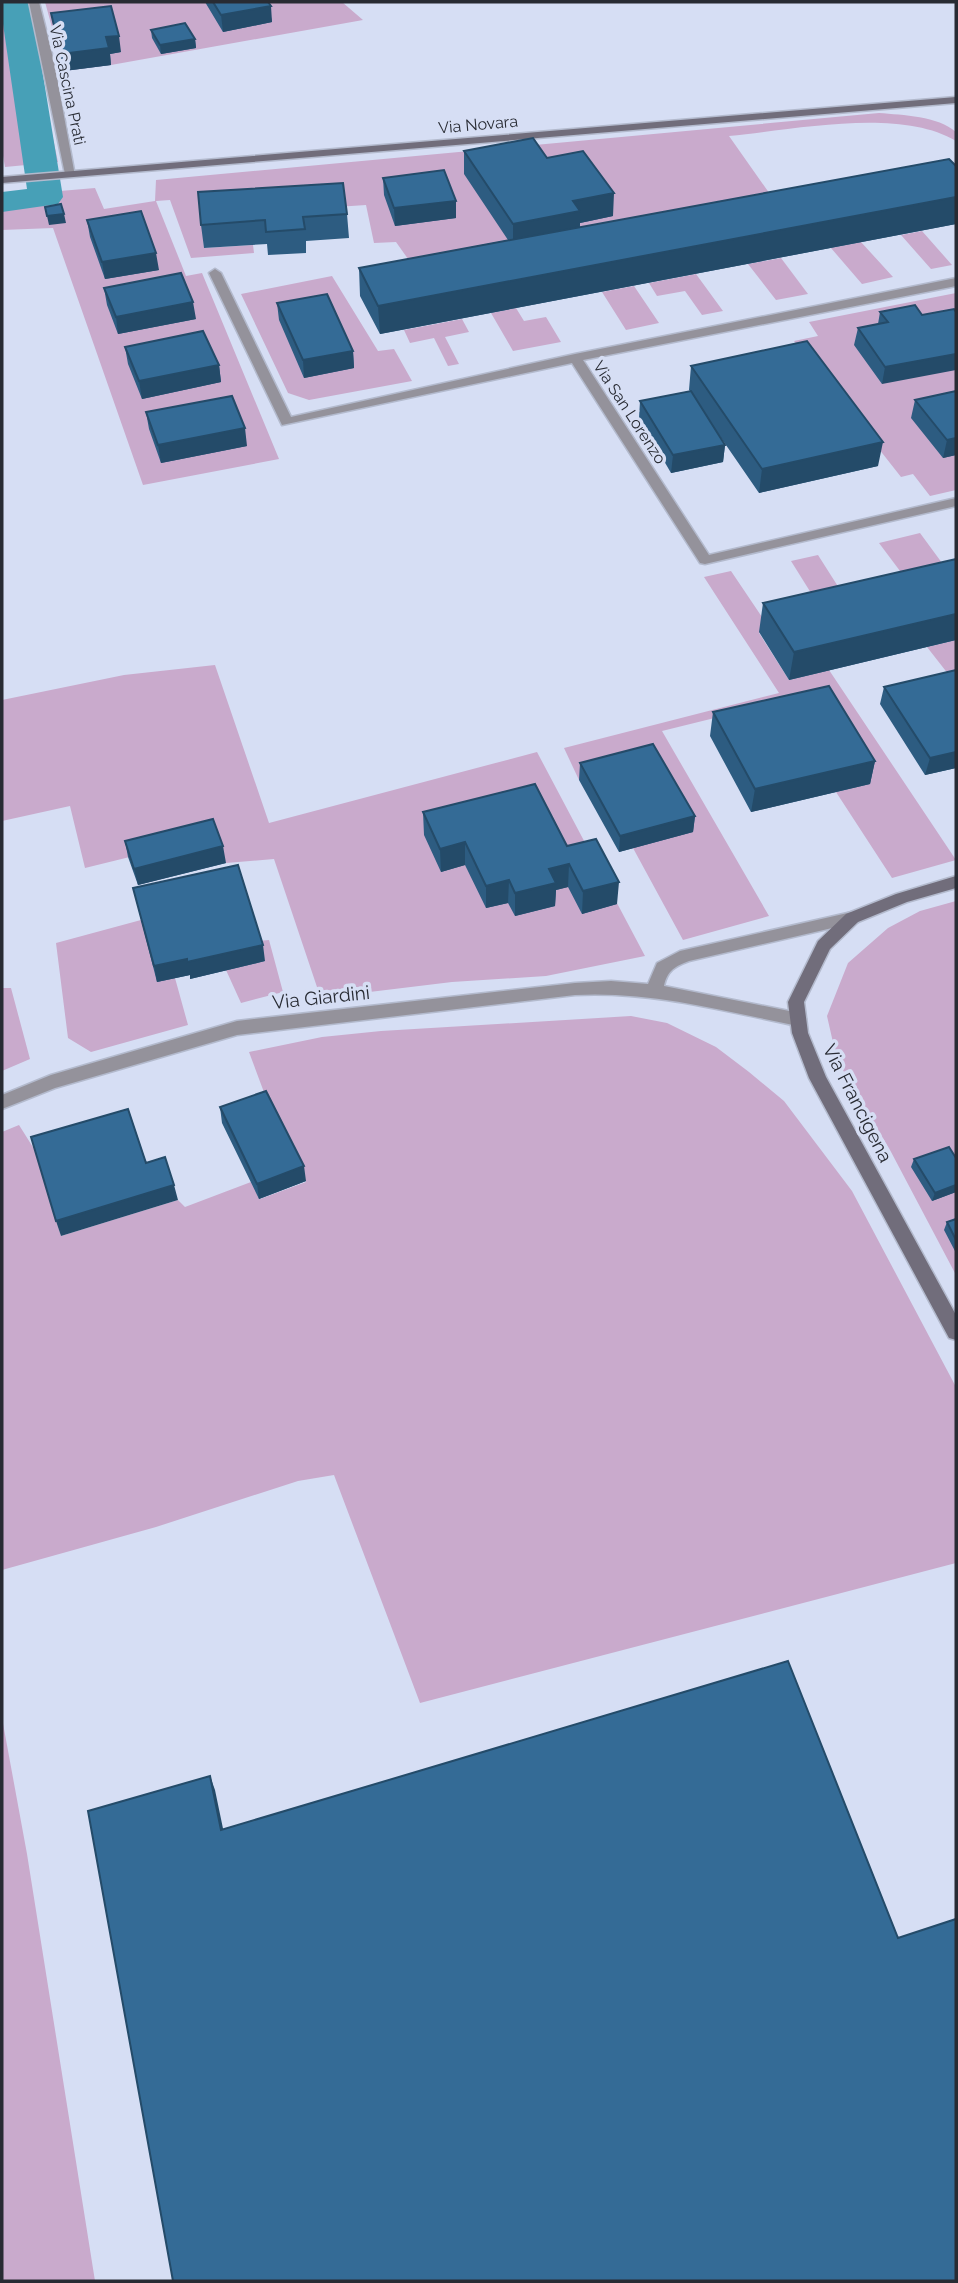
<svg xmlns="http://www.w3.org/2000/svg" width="958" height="2283" viewBox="0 0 958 2283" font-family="Raleway,sans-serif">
<rect width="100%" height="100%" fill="#d6def4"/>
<path fill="#c9aacc" d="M2,2H24L58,162L5,167L2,150Z
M45,2H342L363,20L111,65L64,71Z
M879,113C903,115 938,116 956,132V141C899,107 794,130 729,136L779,207L418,273L396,242L374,243L366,205L202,216L204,248L253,245L254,253L191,258L170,200L156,201L186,276L202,273L279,459L143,485L53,228L2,230V196L95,188L104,209L155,201L156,180Z
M922,231L952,265L931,269L901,235Z
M861,242L893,277L862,284L831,248Z
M781,258L808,294L776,300L748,264Z
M696,274L723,311L702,315L685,291L657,296L649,283Z
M332,276L378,351L394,349L412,381L309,400L288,393L241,294Z
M634,286L659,323L626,330L602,292Z
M956,293V490L930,496L913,474L901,477L794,341L818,336L809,322Z
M516,308L524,321L546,317L561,342L513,351L491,313Z
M462,319L469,332L445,337L459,364L448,366L434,338L410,343L404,330Z
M920,533L956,582L918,595L879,543Z
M818,555L853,610L826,617L791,561Z
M731,571L770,629L759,633L789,680L829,670L956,860L892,878L836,792L869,784L759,707L662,731L769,916L683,940L633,848L651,761L579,780L564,748L779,693L704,577Z
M956,640V684L927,647Z
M215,665L269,823L537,752L645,956L546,976L452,982L353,994L318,990L274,859L226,863L215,836L85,868L70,806L2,821V700L124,675Z
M956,901V1275L890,1150L837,1060L827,1016L848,963L888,928L920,911Z
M141,920L175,978L188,1025L91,1052L68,1038L56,943Z
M269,940L283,992L241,1003L226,970L265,961L258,941Z
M2,988H11L30,1059L2,1071Z
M631,1016L667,1023L716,1047L749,1072L784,1101L852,1191L956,1387V1563L420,1703L334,1475L298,1481L156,1527L2,1570V1132L19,1125L36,1152L61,1236L178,1200L185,1207L251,1182L260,1199L306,1182L268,1103L249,1052L322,1037L381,1031Z
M2,1718L27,1854L95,2281H2Z"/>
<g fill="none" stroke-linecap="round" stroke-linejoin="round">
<path fill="#47a0b7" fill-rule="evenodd" d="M2,2H31L63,197L58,204L2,212V192L27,189L2,17Z"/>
<defs>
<path id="street" d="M29,2H39L54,62L75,176L65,174Z
M215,269L221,273L291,417L575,354L956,278V286L583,360L709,555L956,498V506L705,564L700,563L572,363L282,425L209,273Z
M852,912L860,918L858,922L689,961C675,966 667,971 664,986L804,1014L806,1019L804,1024L798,1026C724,1011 651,991 575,995L237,1035L55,1088L2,1109V1095L51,1075L237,1021L575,983L611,981L648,984L657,963L680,951Z"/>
<path id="secondary" d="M956,97V103L2,183V177Z
M956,876V888L907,902L858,922L830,949L804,1002L808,1033L826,1077L956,1315V1340L949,1338L809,1078L792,1033L788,1002L818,941L846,914L896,894Z"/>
</defs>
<use href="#street" stroke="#b3bacd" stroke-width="3"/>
<use href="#secondary" stroke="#b3bacd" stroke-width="3"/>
<use href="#street" fill="#94929b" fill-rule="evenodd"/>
<use href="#secondary" fill="#716d7b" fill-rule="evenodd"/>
</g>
<path fill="#2d5c81" d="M205,2H268L272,22L223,32Z
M51,13L121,52L110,54L111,65L64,71L54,30Z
M151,30L195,39L196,48L161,54L152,38Z
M464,151L547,158L613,216L580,223V227L956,166V224L380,334L360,296L359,268L508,240L464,174Z
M383,178L456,218L395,226L384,195Z
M347,214L349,238L306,241V253L268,255L267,244L204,248L201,225Z
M87,220L159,270L105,279L90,237Z
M104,288L196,319L118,334L107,305Z
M277,303L353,351L354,368L304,378L279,320Z
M880,312L922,315L882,384L854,345L858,328L878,324Z
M125,347L219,365L221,382L142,399L128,364Z
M691,366L878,466L759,493L706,416L725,445L723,462L671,473L639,418L640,401L690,391L689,390Z
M956,391V455L943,458L911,418L915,400Z
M146,412L247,446L161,463L149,429Z
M956,559V640L789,680L759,632L763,603Z
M956,670V768L925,775L880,704L884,687Z
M713,712L875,761L870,784L751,812L710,736Z
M580,763L695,816L693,832L619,852L579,780Z
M423,812L567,846L617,904L582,914L568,887L556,890L555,906L515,916L508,903L486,908L465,865L441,872L424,835Z
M125,841L226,863L138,885L128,857Z
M133,888L265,961L190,979V975L157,982Z
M220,1107L306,1181L259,1199L222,1123Z
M956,1158V1192L932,1201L911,1167L914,1159Z
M956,1219V1253L944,1230L947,1222Z"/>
<path fill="#244b69" d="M271,6L272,22L223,32L221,15Z
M119,36L121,52L110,54L111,65L64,71L61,54L106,37Z
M195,39L196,48L161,54L160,45Z
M614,193L613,216L580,223L579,235L513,248V224L573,201Z
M956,197V224L380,334L378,306Z
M456,201V218L395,226L394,208Z
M64,214L66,223L49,225L47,216Z
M156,253L159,270L105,279L102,262Z
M193,302L196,319L118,334L116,317Z
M353,351L354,368L304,378L303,360Z
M956,354V370L882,384L885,367Z
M219,365L221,382L142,399L139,381Z
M245,428L247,446L161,463L158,445Z
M956,438V455L943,458L947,440Z
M883,442L878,466L759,493L762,469Z
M725,445L723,462L671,473L673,455Z
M956,614V640L789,680L794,652Z
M956,752V768L925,775L930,758Z
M875,761L870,784L751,812L755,789Z
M695,816L693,832L619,852L620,836Z
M465,842V865L441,872L440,849Z
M223,846L226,863L138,885L134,869Z
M569,864L568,887L556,890L555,906L515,916V893L549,869Z
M509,880L508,903L486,908V886Z
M619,882L617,904L582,914L583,891Z
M263,945L265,961L190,979V975L157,982L154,966L187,959Z
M304,1166L306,1181L259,1199L257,1184Z
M174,1185L178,1200L61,1236L56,1221Z
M956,1185V1192L932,1201L935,1193Z
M210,1776L215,1790L226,1843L221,1830Z"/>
<path fill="#346b96" stroke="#244b69" stroke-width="2" d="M213,2H268L271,6L221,15Z
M111,6L119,36L106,37L109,48L61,54L51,13Z
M185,23L195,39L160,45L151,30Z
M533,138L547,158L583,151L614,193L573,201L580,211L513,224L464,151Z
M949,159L956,166V197L378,306L359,268Z
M444,170L456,201L394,208L383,178Z
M343,183L347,214L303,217L305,229L266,232L265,220L201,225L198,192Z
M61,204L64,214L47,216L45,207Z
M141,211L156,253L102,262L87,220Z
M181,273L193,302L116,317L104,288Z
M327,294L353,351L303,360L277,303Z
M915,305L922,315L954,309L956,312V354L885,367L858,328L888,322L880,312Z
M203,331L219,365L139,381L125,347Z
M807,341L883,442L762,469L691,366Z
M691,391L725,445L673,455L640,401Z
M956,391V438L947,440L915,400Z
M232,396L245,428L158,445L146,412Z
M956,559V614L794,652L763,603Z
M956,670V752L930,758L884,687Z
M829,686L875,761L755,789L713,712Z
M653,744L695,816L620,836L580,763Z
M535,784L567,846L596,839L619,882L583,891L569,864L549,869L556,883L515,893L509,880L486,886L465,842L440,849L423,812Z
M213,819L223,846L134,869L125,841Z
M238,865L263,945L187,962V959L154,966L133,888Z
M266,1091L304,1166L257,1184L220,1107Z
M128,1109L146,1163L165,1157L174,1185L56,1221L31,1137Z
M949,1147L956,1158V1185L935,1193L914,1159Z
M956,1219V1240L947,1222Z
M788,1661L898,1938L956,1919V2281H173L88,1811L210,1776L221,1830Z"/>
<g text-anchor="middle" stroke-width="7" stroke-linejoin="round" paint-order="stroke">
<g font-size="16" fill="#282b33" stroke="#d6def4">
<text transform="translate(68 85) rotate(78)" y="6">Via Cascina Prati</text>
<text transform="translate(478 124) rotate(-5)" y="6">Via Novara</text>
<text transform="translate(630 412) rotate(57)" y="6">Via San Lorenzo</text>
</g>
<g font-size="19" fill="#282b33" stroke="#d6def4">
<text transform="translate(321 997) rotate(-6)" y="7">Via Giardini</text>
<text transform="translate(858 1103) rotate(63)" y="7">Via Francigena</text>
</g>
</g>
<rect width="958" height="2283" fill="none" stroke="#282b33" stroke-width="7"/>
</svg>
